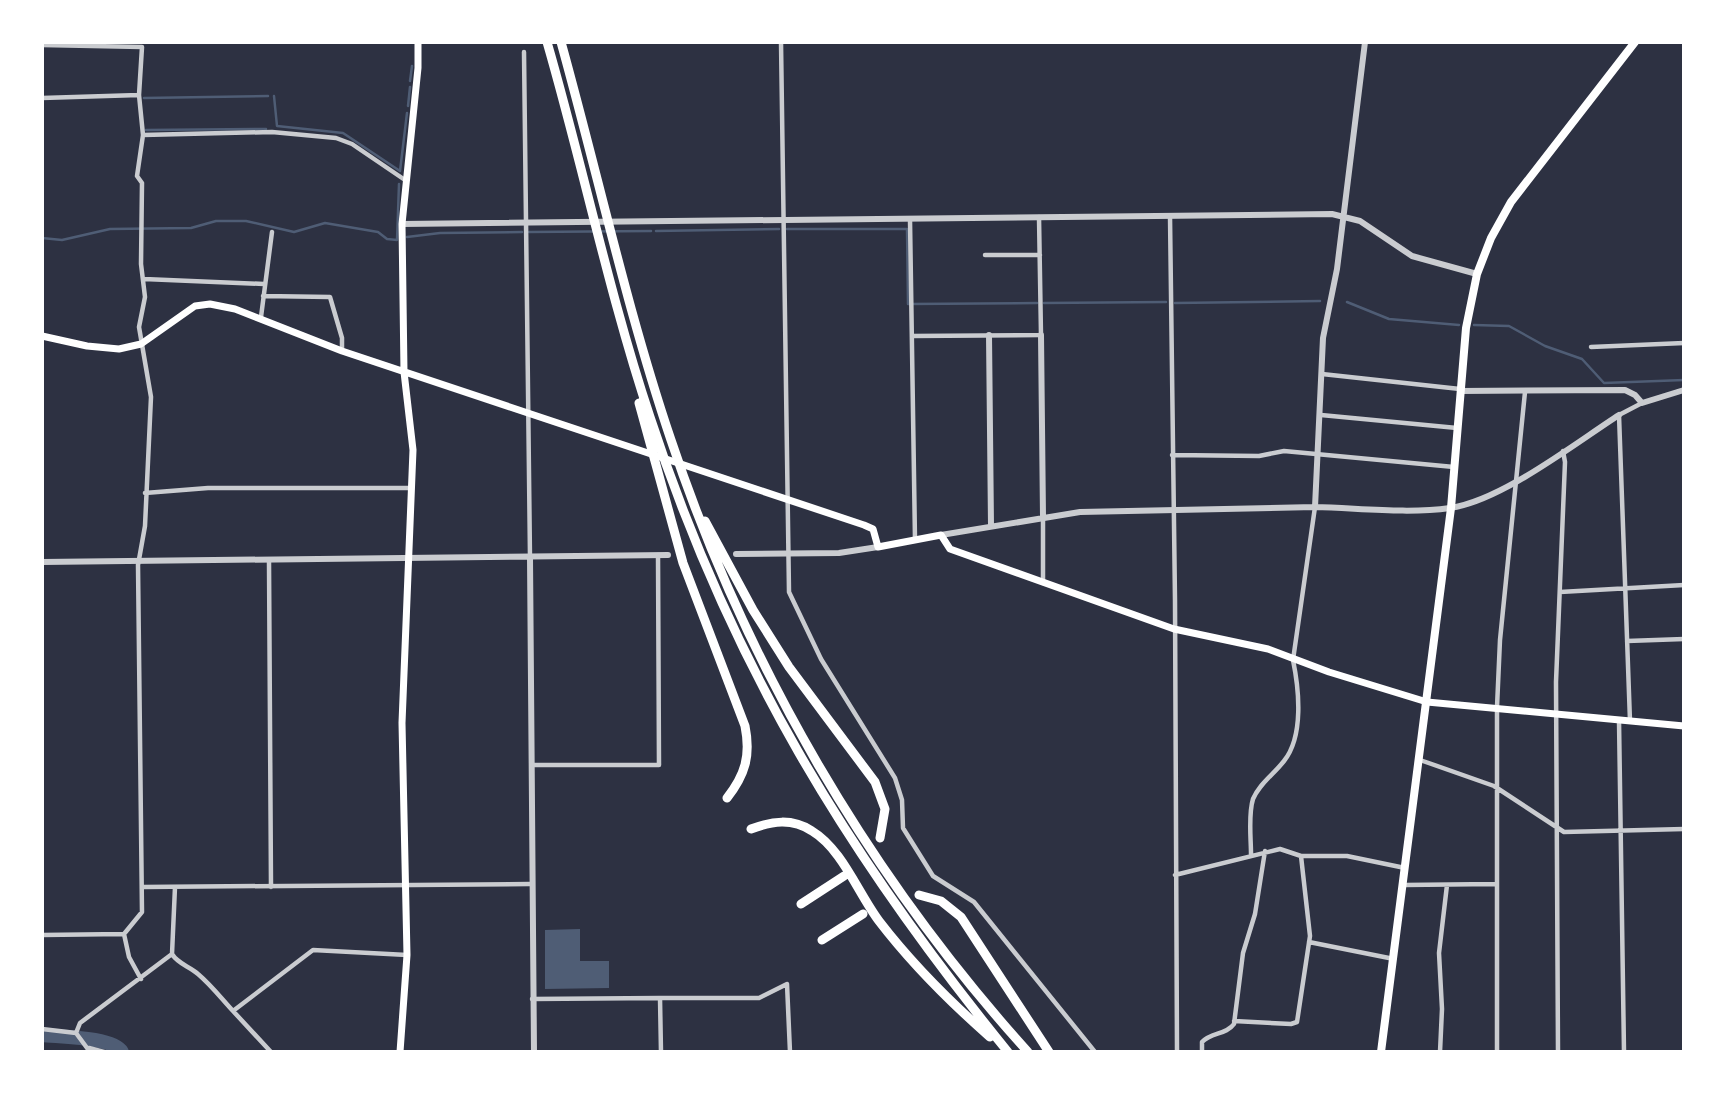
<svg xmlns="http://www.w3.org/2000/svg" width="1726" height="1094" viewBox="0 0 1726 1094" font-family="Barlow,sans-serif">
<rect width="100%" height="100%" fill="#2d3142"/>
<path fill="#4f5d75" d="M580,929V961H609V988L545,989V930Z"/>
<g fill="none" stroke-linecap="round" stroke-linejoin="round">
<path stroke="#4f5d75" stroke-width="2.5" d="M410,81L412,66
M274,96L277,126L343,133L400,171L407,113
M144,98L268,96
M408,106L410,87
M146,130L266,129
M787,229H907L908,304L1037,303
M656,231L779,229
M529,232L651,231
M407,237L440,233L522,232
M42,238L62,240L110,229L191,228L216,221H246L294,232L325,223L378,232L387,239L397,240L399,184
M1347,302L1389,319L1459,325
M1044,303L1166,302
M1175,303L1320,301
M1474,325L1509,326L1545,346L1582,359L1604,383L1684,380"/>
<path stroke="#4f5d75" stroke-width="14" d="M42,1035C61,1037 113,1037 122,1052"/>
<path stroke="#caccd0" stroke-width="4.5" d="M781,42L789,592L821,659L895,778L902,800L903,828L933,876L974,902L1095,1052
M42,45L142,47L139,95L143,135L137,176L142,183L141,264L145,297L139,327L151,397L145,526L138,565L142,912L124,934L42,935
M524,52L530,558
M42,98L139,95
M143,135L272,132L336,138L352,144L405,180
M1170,216L1175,600L1177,1052
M910,220L915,540
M985,255H1040
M144,279L264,284
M263,296L330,297L342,338V351
M261,317L272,232
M912,336L1041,335L1039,217
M1591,347L1684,343
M1322,374L1460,389
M1321,415L1457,428
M1172,455L1259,456L1284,451L1454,467
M145,493L208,488H411
M269,561L271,887
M1043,583V518
M1560,592L1684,585
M1627,641L1684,639
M1619,720L1624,1052
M1630,721L1619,415L1642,403
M1420,760L1494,786L1564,832L1684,829
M532,765H659L658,555
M1251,854C1251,838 1248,815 1253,799C1260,783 1273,775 1284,761C1304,736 1299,689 1293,660L1315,507
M1175,875L1280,849L1301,856H1347L1405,868
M1404,885L1495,884
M143,887L530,884
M175,887L172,954C178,964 189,966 198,974C211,985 221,998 233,1011L313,950L407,955
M124,934L129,957L141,979
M1309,942L1394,959
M660,998H759L787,984L790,1052
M532,999L660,998L661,1052
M233,1011L271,1052
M1234,1021L1291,1024L1297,1022L1310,936L1301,856
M42,1029L76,1033L90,1052
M76,1033L80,1023L172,954
M89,1048L104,1052
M1202,1052V1042C1211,1032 1226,1035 1234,1024L1243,953L1255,914L1265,851
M1440,1052L1442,1009L1439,953L1447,885
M1497,1052V707L1500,640L1525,392
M1558,1052L1556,682L1565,462L1563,451"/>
<path stroke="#caccd0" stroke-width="6" d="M1365,42L1337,269L1323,338L1315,507C1359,508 1407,514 1450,508C1501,501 1574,444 1619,415
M402,224L1332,214L1360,221L1412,256L1477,274
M989,335L991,526
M1041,335L1043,517
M1460,391L1625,390L1635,395L1642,403L1684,390
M941,535L1080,512L1315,507
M736,554L839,553L878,547
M530,558L534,1052
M42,562L668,555"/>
<path stroke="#fff" stroke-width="7" d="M42,336L87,346L119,349L141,344L195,306L210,304L235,309L342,351L864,525L873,529L878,547L941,535L950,549L1174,629L1268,649L1329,672L1427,702L1684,726
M400,1052L407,955L402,723L413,450L404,372L402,224L418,68V42"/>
<path stroke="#fff" stroke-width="8" d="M1381,1052L1451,508L1466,328L1477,274L1491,238L1511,202L1635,42"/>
<path stroke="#fff" stroke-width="9" d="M547,42C583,166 609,294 650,417C730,662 846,853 1008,1052
M561,42C598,175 627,310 671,440C746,665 869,876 1028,1052
M639,403L683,563L745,726C751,756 745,775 727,798
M705,521L753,610L789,667L875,782L885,809L880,838
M751,829C772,821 792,818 812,831C842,849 858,893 879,921C912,964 949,1001 990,1037
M919,895L941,901L961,917L1049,1052
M801,904L844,876
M822,940L863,914"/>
<path stroke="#abadb3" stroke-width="2.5" d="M949,42H1508"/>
</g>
<rect width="1726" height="1094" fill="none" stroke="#ffffff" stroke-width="88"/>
</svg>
